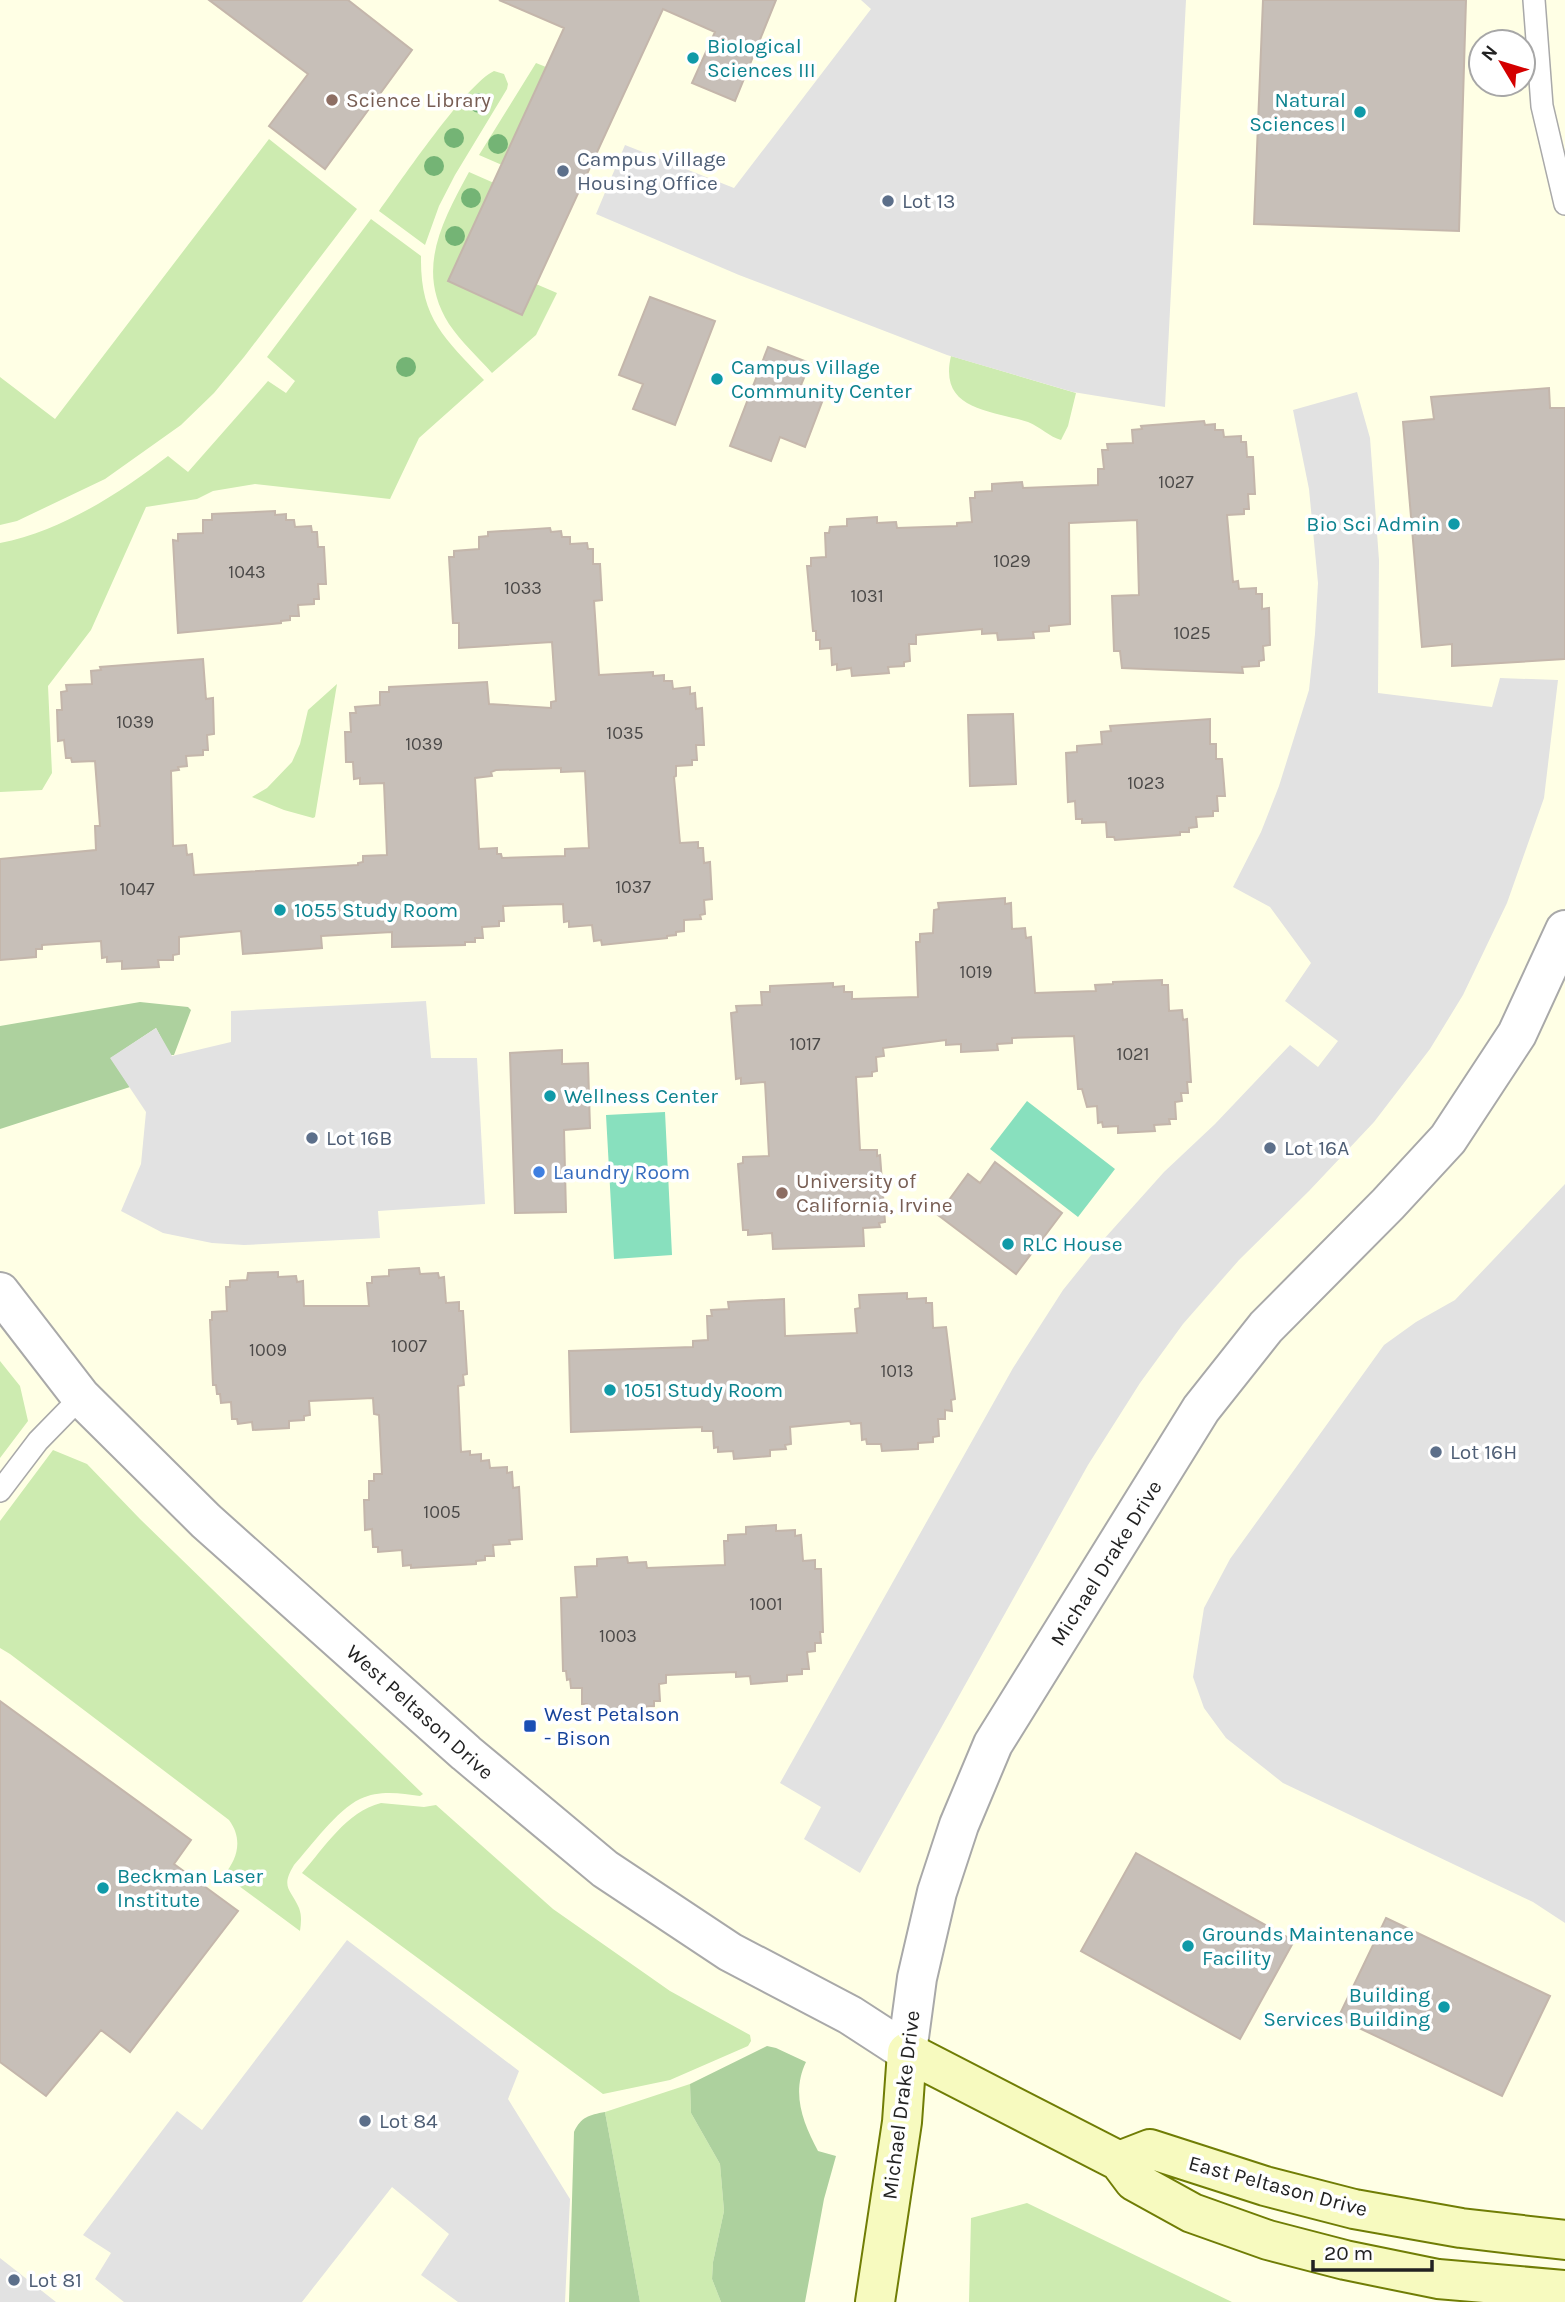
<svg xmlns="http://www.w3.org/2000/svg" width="1565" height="2302" viewBox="0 0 1565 2302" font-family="Karla,sans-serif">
<rect width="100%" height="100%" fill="#f2efe9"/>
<path fill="#ffffe5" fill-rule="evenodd" d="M0,0H1565V2302H0ZM1481,42H1523V84H1481Z"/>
<path fill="#cdebb0" d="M536,63L546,67L502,165L479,155Z
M494,71L504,74L508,84L507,89L455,175L439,206L425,245L379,211C400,182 467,83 494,71Z
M269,139L357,209L244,357L214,393L181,425L105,479L17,521L0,525V377L55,419Z
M469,172L494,183L448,281L521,315L536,284L557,293L536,335L492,373C478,357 461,342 449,324C415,270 442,222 469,172Z
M371,219L421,256C420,319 444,337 484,380L419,438L390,499L255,484L213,491L197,499L146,507L91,630L48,686L52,773L42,790L0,792V543C62,531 120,493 168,456L188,472L268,381L286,393L295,381L267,357Z
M951,356L1076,393L1068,426L1061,440C1050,437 1040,427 1028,422C992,410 938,411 951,356Z
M337,684L315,817L313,818L284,810L252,797L267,788L292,762L300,744L308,710Z
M0,1361L20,1386L28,1421L0,1458Z
M53,1450L87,1464L140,1519L423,1794L420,1796C400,1793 379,1790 360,1799C337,1810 311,1846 294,1865C280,1888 291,1889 299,1908C302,1916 301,1923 300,1931L224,1875C238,1858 243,1839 229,1820L10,1654L0,1648V1521Z
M381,1803L424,1807L436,1805L553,1909L670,1991L750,2035L751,2041L748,2046L670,2080L603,2094L302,1873C325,1847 346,1812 381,1803Z
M690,2084L691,2113L720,2164L724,2211L713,2262L712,2279L721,2302H640L605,2112Z
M1027,2203L1232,2302H969L971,2218Z"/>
<path fill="#add19e" d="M140,1002L188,1007L191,1010L174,1055H170L156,1028L111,1058L130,1087L0,1129V1026Z
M767,2046L776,2048L806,2062C791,2093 803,2123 818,2151L836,2156L824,2199L805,2302H721L712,2279L713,2262L724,2211L720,2164L691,2113L690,2084Z
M605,2112L640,2302H569L574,2132C581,2117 589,2115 605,2112Z"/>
<path fill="#88e0be" d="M1027,1101L1115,1169L1078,1217L990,1149Z
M665,1112L672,1255L614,1259L606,1115Z"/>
<path fill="#e2e2e2" d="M861,0H1186L1165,407L1073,392L947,355L739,275L596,214L625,145L734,188L871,9Z
M1357,392L1370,438L1379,560L1378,693L1492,707L1500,678L1558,680L1544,798L1507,903L1463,995L1430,1049L1374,1122L1309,1191L1239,1260L1183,1324L1140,1383L1088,1465L860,1873L804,1839L821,1807L780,1783L1013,1368L1063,1290L1104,1239L1164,1172L1215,1124L1290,1045L1318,1067L1338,1041L1285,1001L1311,963L1270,907L1233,887L1261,832L1279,786L1309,690L1315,634L1318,583L1309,489L1293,410Z
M426,1001L431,1058H477L485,1204L378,1211L380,1238L244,1245L212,1243L163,1233L121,1211L141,1164L146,1112L110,1058L156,1028L172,1056L231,1042V1011Z
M1565,1184V1923L1533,1902L1283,1783L1226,1738L1204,1708L1193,1677L1204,1608L1230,1559L1384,1345L1416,1322L1455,1300Z
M347,1940L519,2071L508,2099L570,2199L565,2302H458L421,2275L449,2234L392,2187L302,2302H124L95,2279L111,2253L83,2235L177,2111L202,2130Z
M0,2258L56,2302H0Z"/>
<path fill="#c7bfb8" stroke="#c4b6ab" stroke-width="2" fill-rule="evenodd" d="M209,0H348L412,50L325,169L269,126L308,74Z
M499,0H776L735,101L692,83L715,32L663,9L522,315L448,281L564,28Z
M1263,0H1466L1459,231L1254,224Z
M650,297L715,321L675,425L633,409L643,384L619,375Z
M768,347L810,363L801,385L825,394L805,447L780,437L771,461L730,446Z
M1549,388L1550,408H1565V659L1452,666V644L1422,647L1403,422L1434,419L1431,397Z
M1204,421L1205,425L1215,424V430H1223L1224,437L1241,436V442H1246L1247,457H1253L1255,494H1248L1249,509H1244V514L1227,515L1233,582L1238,581L1239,589L1256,588V594H1262V609L1269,608L1270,645L1263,646L1264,660L1259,661V666L1242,667L1243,673L1122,668L1120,651H1114L1112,596L1139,595L1137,520L1069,523L1070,624L1049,626V631L1033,632L1034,638L998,640L997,633L982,634V629L916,635V644H909L910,661L904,662V666L888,667L889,673L852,676L851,668L837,670V664L832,665L831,648L820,649V640H816V631H813L807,566H811V558L826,557L825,533H829L830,527L847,526V519L877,517V523L896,522L897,528L957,526V523L972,522L970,498H975V492L992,491V484L1022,482L1023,488L1098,485V469H1104L1102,450H1108L1107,444L1133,443L1132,430L1142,429L1141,426Z
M275,511V515L286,514V520H294L295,527L311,526L312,532H317L318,547H324L326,584H318L319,599H314V604L298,605L299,616H290V620L281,621V623L178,633L173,540L178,541V534L203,533V520H212V514Z
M550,528L551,532L561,531L562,537H570V544L587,543L588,549H593V564H600L602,600L594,601L599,675L653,672V676L664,675V681H672L673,689L690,687V694L695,693L696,709L702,708L704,745H696L697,760H692V765L676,766V776L674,777L680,843L698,842V848H703L704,863L710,862L712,899L704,900L705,914L700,915L701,919L684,920V931L676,932V935L667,936V938L602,945L601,940L594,941L592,925L569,927V921L564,922L563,904L503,906L504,921H499V926L482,927L483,938H475V942H465V945L392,947V932L321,936L322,948L243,954L241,931L179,937V954L173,955V960H158L159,967L122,969V961L107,962V957L102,958L101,941L42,945V949H36V957L0,960V859L96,850L95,826H100L95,761L72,762L71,758H66L64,740L58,741L57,710H62L61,692L67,691L66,685L92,684L91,671L101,670L100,667L203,659L206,699L213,698L214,734L207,735L208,750H203V755L186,756L187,766L178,767L179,770L171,771L173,846L186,845L187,855L192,854L194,875L358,865V863L363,862V856L387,855L384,783L360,784V778L354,779L353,762H346L345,732H351L350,713H356L355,707L380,705V692H389V687L487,682L489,704L551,708V702L556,701L552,642L459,648V623H453L449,557H454V551L479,549V537L488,536V532ZM561,768V772L585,771L589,848L565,849V856L502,858L501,854H497V848L479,849L475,778L492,776L491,772L496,770Z
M1013,714L1016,784L970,786L968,715Z
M1210,719V744H1216V759H1222L1225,796H1217L1218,811H1213V816L1196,817L1197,827L1189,828V832H1180V835L1115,840L1114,837H1107L1106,822L1082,823V819H1076L1075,801L1068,802L1066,753L1077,752V746L1102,744L1101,732L1111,731L1110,726Z
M1005,898V904L1011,903L1012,929L1025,928L1026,938L1031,937L1035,993L1096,991L1095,985L1113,984V982L1162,980V985H1168L1169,1011L1182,1010L1183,1020L1187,1019L1191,1082H1187L1188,1093H1181L1182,1101L1175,1102L1176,1119H1169L1170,1124L1154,1125L1155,1131L1118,1133V1126L1103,1127L1102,1122L1098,1123L1097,1106L1087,1107L1082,1089H1078L1074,1036L1012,1038V1043L997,1044L998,1050L961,1052V1044L946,1045V1040L883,1048L884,1056L876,1057L877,1071L872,1072V1076L856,1077L860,1150H877V1156L880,1155L885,1222L879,1223L880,1227L863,1228L864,1246L773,1249L772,1233L748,1235V1230H743L738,1164L743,1163V1157L769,1156L765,1082L741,1084V1078L736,1079L731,1013L737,1012L736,1006L762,1005L761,992H770V986L833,983V987L844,986V992H852V999L918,997L916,942H920V934L933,933L934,910L939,909L938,903Z
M562,1050V1064L588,1063L590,1128L564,1130L566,1212L515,1213L510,1053Z
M995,1162L1062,1213L1016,1274L938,1215L968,1174L980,1183Z
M419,1268L420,1274L438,1273L439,1278L444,1277L446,1303L459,1302V1311H463L467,1374L463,1375L464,1385L458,1386L461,1452L470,1451V1455L481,1454V1461L489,1460L490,1468L507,1467V1473L512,1472L513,1488L519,1487L522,1539L509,1540L510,1544L493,1545L494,1556H485V1560L476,1561V1564L411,1568V1565L403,1566L402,1550L378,1552V1547H373L372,1529L365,1530L364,1500H369V1481H374V1474H382L379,1415L374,1414L373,1398L309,1401L310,1415L304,1416V1420L289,1421V1428L253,1430L252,1422L238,1424L237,1419H232L231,1402L221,1403L220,1394H217L216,1385H213L210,1320H212V1312L227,1311L226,1287H230V1281L247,1280L248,1273L278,1272V1277L296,1276L297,1282L303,1281L304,1306H369L367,1283H372V1277L389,1276V1270Z
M907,1293V1299L926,1298V1303H932L933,1328L946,1327L955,1399L951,1400L952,1411L945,1410V1419H938L939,1436L933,1437V1442L918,1443V1449L882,1451L881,1444H867L866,1439L862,1440L861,1423L851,1424L850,1421L790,1427L791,1444L785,1445L786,1449L770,1450V1456L734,1459L733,1451L718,1452V1447L714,1448L713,1431H702V1427L571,1432L569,1351L693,1347V1341L708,1340L707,1316H712L711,1310L729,1309L728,1302L784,1299L785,1336L857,1333L855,1309L860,1308L859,1295Z
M776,1525V1531L795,1530V1536L801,1535L803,1561L815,1560V1569H821L823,1632H820L821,1643H815V1651L807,1652L809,1669H802V1674L787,1675V1681L751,1684L750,1676L736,1677V1672L666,1675V1683L659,1684L660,1701H654V1706L639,1707V1713L603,1715L602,1708L588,1709L587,1704H582V1688H571L570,1679L567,1680L566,1671H563L561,1598L577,1597L575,1567L597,1566V1559L627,1557L628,1563L646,1562L647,1568L725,1565L724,1541H728V1535L746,1534V1527Z
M0,1701L191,1840L174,1864L238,1911L130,2052L101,2030L46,2096L0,2062Z
M1136,1853L1294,1941L1240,2039L1081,1951Z
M1386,1918L1550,1996L1502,2096L1338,2018Z"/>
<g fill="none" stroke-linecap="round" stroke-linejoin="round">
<defs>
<path id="service" d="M1534,0L1542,106L1565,204
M0,1491L38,1441L81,1397"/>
<path id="minor" d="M907,2052L917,1978L937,1892L959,1825L993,1744L1201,1409L1266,1327L1388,1204L1448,1139L1517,1034L1565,930"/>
<path id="tertiary" d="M0,1292L81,1397L206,1521L466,1753L605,1869L730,1952L850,2015L907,2052"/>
<path id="secondary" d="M1119,2161L1150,2149L1265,2186L1354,2209L1461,2228L1565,2240
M875,2302L902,2122L907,2052L1119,2161L1134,2181L1192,2213L1268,2240L1345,2260L1438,2279L1565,2290"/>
</defs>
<use href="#service" stroke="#a9a9a9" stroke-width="24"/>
<use href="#minor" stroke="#a9a9a9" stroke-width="42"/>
<use href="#tertiary" stroke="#a9a9a9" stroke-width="42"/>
<use href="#secondary" stroke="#707d05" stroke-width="42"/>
<use href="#service" stroke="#fff" stroke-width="21"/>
<use href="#minor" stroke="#fff" stroke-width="38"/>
<use href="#tertiary" stroke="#fff" stroke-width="38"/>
<use href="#secondary" stroke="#f7fabf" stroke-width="38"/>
</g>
<g fill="#74b475">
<circle cx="479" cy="103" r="10"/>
<circle cx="454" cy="138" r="10"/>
<circle cx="498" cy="144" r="10"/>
<circle cx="434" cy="166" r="10"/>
<circle cx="471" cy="198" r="10"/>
<circle cx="455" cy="236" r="10"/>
<circle cx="406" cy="367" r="10"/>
</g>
<g fill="#0f9aa8" stroke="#fff" stroke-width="2.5">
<circle cx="693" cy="58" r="7"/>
<circle cx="1360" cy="112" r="7"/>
<circle cx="717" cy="379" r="7"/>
<circle cx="1454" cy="524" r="7"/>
<circle cx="280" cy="910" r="7"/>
<circle cx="550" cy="1096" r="7"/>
<circle cx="1008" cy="1244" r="7"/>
<circle cx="610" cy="1390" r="7"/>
<circle cx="103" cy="1888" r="7"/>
<circle cx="1188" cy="1946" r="7"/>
<circle cx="1444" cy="2007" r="7"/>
</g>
<g fill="#8d6e63" stroke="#fff" stroke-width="2.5">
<circle cx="332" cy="100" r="7"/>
<circle cx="782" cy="1193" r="7"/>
</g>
<g fill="#5c6f8a" stroke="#fff" stroke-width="2.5">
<circle cx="563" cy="171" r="7"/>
<circle cx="888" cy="201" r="7"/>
<circle cx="312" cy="1138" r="7"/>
<circle cx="1270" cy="1148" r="7"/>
<circle cx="1436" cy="1452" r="7"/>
<circle cx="365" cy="2121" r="7"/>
<circle cx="14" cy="2280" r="7"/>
</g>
<circle fill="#3f7fe0" stroke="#fff" stroke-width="2.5" cx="539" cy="1172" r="7"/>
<rect fill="#1a4fb4" stroke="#fff" stroke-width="2.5" x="523" y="1719" width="14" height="14" rx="3.5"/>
<g text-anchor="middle" stroke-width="7" stroke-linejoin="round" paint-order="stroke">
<g font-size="18" fill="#4b4948">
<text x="1176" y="488">1027</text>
<text x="1012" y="567">1029</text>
<text x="247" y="578">1043</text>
<text x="523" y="594">1033</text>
<text x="867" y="602">1031</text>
<text x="1192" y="639">1025</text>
<text x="135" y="728">1039</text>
<text x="625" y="739">1035</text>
<text x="424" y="750">1039</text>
<text x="1146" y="789">1023</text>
<text x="633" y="893">1037</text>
<text x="137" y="895">1047</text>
<text x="976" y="978">1019</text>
<text x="805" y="1050">1017</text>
<text x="1133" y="1060">1021</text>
<text x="409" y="1352">1007</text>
<text x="268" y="1356">1009</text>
<text x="897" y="1377">1013</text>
<text x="442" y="1518">1005</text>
<text x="766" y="1610">1001</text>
<text x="618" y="1642">1003</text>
</g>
<g font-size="21" fill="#0d838f" stroke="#fff" text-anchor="start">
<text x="707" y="53">Biological<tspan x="707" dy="24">Sciences III</tspan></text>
<text x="1346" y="107" text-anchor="end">Natural<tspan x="1346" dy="24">Sciences I</tspan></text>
<text x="731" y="374">Campus Village<tspan x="731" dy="24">Community Center</tspan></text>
<text x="1440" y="531" text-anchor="end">Bio Sci Admin</text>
<text x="294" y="917">1055 Study Room</text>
<text x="564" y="1103">Wellness Center</text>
<text x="1022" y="1251">RLC House</text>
<text x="624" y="1397">1051 Study Room</text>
<text x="117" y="1883">Beckman Laser<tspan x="117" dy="24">Institute</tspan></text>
<text x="1202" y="1941">Grounds Maintenance<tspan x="1202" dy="24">Facility</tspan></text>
<text x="1430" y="2002" text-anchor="end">Building<tspan x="1430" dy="24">Services Building</tspan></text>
</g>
<g font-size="21" fill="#785e54" stroke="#fff" text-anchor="start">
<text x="346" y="107">Science Library</text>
<text x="796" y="1188">University of<tspan x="796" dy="24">California, Irvine</tspan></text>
</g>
<g font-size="21" fill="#4e5e75" stroke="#fff" text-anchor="start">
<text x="577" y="166">Campus Village<tspan x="577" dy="24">Housing Office</tspan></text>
<text x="902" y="208">Lot 13</text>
<text x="326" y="1145">Lot 16B</text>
<text x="1284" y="1155">Lot 16A</text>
<text x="1450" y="1459">Lot 16H</text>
<text x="379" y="2128">Lot 84</text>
<text x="28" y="2287">Lot 81</text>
</g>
<g font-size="21" fill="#366cbe" stroke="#fff" text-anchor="start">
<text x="553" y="1179">Laundry Room</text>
</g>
<g font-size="21" fill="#222" stroke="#fff">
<text transform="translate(1106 1563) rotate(-58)" y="7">Michael Drake Drive</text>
<text transform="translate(420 1712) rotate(42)" y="7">West Peltason Drive</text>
<text transform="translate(901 2105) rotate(-83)" y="7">Michael Drake Drive</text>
<text transform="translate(1278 2186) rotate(15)" y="7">East Peltason Drive</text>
</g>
<g font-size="21" fill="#164399" stroke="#fff" text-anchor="start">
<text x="544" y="1721">West Petalson<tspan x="544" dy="24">- Bison</tspan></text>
</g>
</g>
<g transform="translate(1502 63) rotate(308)"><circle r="33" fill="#ffffff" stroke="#a7a7a7" stroke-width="2"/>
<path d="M0-5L12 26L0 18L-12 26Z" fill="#d40000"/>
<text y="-10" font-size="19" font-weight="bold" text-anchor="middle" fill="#222222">N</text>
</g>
<path d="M1313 2260v10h119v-10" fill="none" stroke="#222222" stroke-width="3.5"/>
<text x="1324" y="2260" font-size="21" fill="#222222" stroke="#ffffff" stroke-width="5" paint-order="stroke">20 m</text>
</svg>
